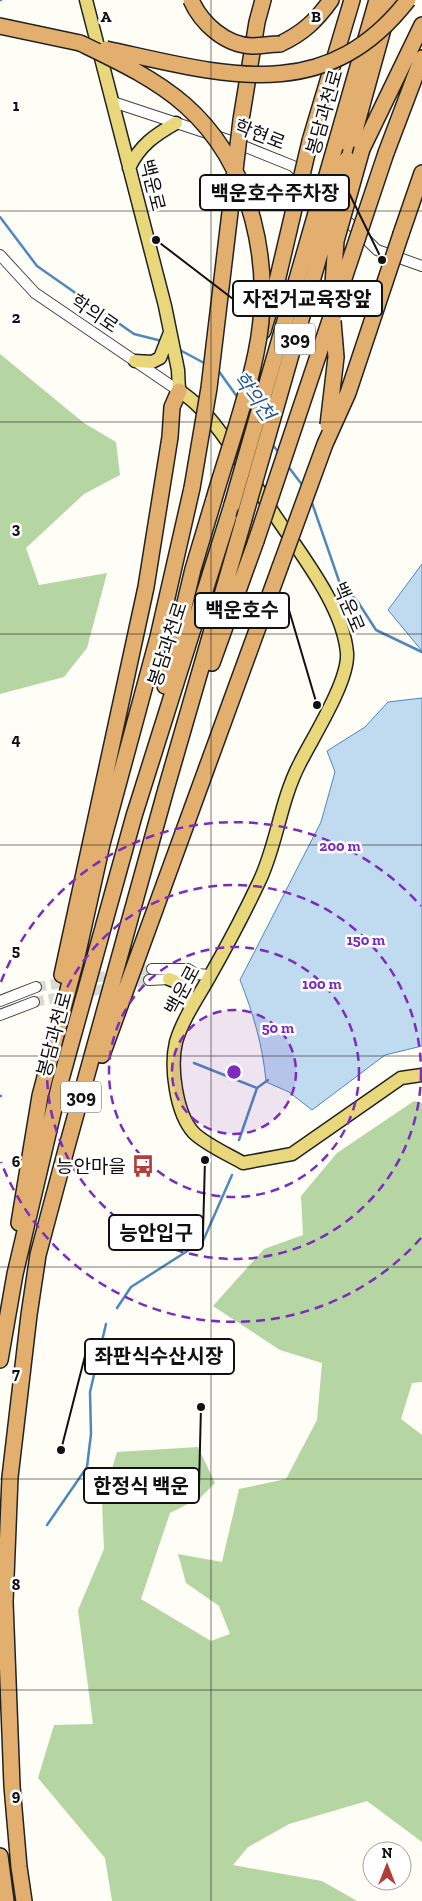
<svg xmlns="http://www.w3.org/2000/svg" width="422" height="1901" viewBox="0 0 422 1901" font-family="'Zilla Slab','Noto Sans KR',serif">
<rect width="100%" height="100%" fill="#fefdf6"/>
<path fill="#b5d5a3" d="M0,354L84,423L116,442L120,475L84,494L26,548L39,585L107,573L87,648L64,677L0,694Z
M414,1101L422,1103V1382L412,1383L401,1419L422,1435V1842L367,1801L289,1824L248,1847L233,1865L322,1881L357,1901H112L105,1858L38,1778L54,1725L93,1724L78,1610L104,1549L102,1503L117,1452L198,1447L215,1483L200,1498L170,1513L141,1599L211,1641L230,1634L219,1606L186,1583L178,1554L222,1562L239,1489L286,1479L317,1420L322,1363L280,1350L213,1306L264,1249L303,1235L301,1196L337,1153Z"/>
<path fill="#c0daf0" stroke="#4f88be" d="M422,564V651L388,610Z
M422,698V1046L385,1055L312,1110L289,1092L266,1082C263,1046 253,1013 240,980L321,822L335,772L327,751L365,727L388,702Z"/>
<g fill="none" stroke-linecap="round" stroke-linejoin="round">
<path stroke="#4f88be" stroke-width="2.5" d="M0,0H1
M0,217L37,266L134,334L162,341
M178,349L206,364
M218,370L238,398
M271,443L280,454
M287,465L303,486
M311,500L339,581L358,602L376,630L422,652
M194,1063L257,1088
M0,1096H1
M239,1140L257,1088L268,1080
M117,1308L131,1287L203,1241L232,1175
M47,1525L87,1467L91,1434L90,1392L106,1324"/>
<path stroke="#dadad4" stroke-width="10" stroke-dasharray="10 5" stroke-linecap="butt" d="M36,987L152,969
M34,1002L149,980"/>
<defs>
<path id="minor" d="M113,102L231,141L293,166L325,198
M340,214L377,250L422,266
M0,255L35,293L179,391
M152,969H188L196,974L210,975
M149,980L190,978L196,974
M0,1001L36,987
M0,1015L34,1002"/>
<path id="major" d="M86,0L165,306L178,370L179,391C215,412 248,475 272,511C298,551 343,605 347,653C349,681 313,737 300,763C280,801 277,845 259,882C244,914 228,944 211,974C199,996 183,1018 176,1042C170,1067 176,1114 194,1133C205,1144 229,1155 243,1163L292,1154L401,1078L422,1075
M129,168C140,145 155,135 176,123
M135,361L152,362L160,358L169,335
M169,979C188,985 188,992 190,1010"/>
<path id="highway" d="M0,26L80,43
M280,44C303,33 316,21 331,0
M241,120L257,22L263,0
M310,141L352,0
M335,147L377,0
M362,149L422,25
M386,153L422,58
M347,159L391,0
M401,234L422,173
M263,331L274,294
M212,663L256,541
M165,686L193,569L214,499
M62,975L146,587L170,437L172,407L179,391
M102,1055L280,567
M19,1223L40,1096L78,952L102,844L158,637L192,488
M0,1360L15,1274L60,1083L134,816L232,505
M0,1856L6,1901
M24,1901L19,1867L12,1786L5,1602L10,1477L29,1315L38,1255L66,1150L166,789L244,519"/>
</defs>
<use href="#minor" stroke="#444" stroke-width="12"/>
<use href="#major" stroke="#222" stroke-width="15"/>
<use href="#highway" stroke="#222" stroke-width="18"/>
<use href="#minor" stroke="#fff" stroke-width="10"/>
<use href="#major" stroke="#e9d87b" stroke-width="12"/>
<use href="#highway" stroke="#e3af6e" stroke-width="15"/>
<defs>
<path id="highway-bridge" d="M191,0C201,23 225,45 252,46C261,46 271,44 280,44
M80,43C117,61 154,78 185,105C253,165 274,267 256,353C246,402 228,451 214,499
M106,49C222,74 324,108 408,0
M274,294L310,141
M332,298L336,241L362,149
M328,425L336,357L333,321
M192,488L209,388L241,120
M232,505L335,147
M244,519L347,159
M256,541L386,153
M280,567L325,444L348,393L401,234"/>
</defs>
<use href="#highway-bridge" stroke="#222" stroke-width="18" stroke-linecap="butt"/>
<use href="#highway-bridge" stroke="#e3af6e" stroke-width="15"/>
</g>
<path fill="none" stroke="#111" stroke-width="1" stroke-opacity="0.55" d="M211,0V1901M0,211H422M0,422H422M0,634H422M0,845H422M0,1056H422M0,1267H422M0,1479H422M0,1690H422"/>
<circle cx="234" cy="1072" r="62" fill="#7b2cbf" fill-opacity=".12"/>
<g fill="none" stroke="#7b2cbf" stroke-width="2.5" stroke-dasharray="9 6">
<circle cx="234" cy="1072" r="62"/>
<circle cx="234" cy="1072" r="125"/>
<circle cx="234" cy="1072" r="187"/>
<path d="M421 1238A250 250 0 0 1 1 1162M1 982A250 250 0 0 1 421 906"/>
</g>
<defs>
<symbol id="bus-bare" viewBox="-9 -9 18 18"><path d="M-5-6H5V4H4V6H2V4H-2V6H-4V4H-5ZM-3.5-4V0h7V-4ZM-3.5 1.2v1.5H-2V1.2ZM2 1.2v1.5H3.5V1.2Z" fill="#b23e38" stroke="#fff" stroke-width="2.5" paint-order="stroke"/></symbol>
</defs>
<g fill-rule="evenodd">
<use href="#bus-bare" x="127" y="1150" width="32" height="32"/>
</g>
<g text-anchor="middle" stroke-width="5" stroke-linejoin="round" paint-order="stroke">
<g fill="#fff" stroke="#585858" stroke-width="1">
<rect x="275" y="323.5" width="40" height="31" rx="4"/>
<rect x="61" y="1081.5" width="40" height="31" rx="4"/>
</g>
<g font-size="18" font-weight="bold" fill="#111">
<text x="295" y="345">309</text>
<text x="81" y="1103">309</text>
</g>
<g font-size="19" fill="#111" stroke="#fff">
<text transform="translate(324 112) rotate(-74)" y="7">봉담과천로</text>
<text transform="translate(260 134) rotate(21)" y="7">학현로</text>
<text transform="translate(153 185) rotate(76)" y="7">백운로</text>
<text transform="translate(95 313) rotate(34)" y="7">학의로</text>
<text transform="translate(349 607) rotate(67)" y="7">백운로</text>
<text transform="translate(167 644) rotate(-72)" y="7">봉담과천로</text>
<text transform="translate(182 990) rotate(-62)" y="7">백운로</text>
<text transform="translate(54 1034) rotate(-75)" y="7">봉담과천로</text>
</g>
<g font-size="19" fill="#111" stroke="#fff" text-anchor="end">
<text x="126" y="1173">능안마을</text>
</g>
<g font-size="20" font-style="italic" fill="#275b95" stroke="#fff">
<text transform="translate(254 396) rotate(54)" y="7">학의천</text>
</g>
</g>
<g font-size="16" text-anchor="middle" font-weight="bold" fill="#111" stroke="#fff" stroke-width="5" stroke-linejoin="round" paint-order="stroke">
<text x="106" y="22">A</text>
<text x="316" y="22">B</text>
<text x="16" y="111">1</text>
<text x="16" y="323">2</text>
<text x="16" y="534">3</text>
<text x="16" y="745">4</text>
<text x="16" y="956">5</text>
<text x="16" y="1167">6</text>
<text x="16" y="1379">7</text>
<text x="16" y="1590">8</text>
<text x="16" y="1801">9</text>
</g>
<circle cx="234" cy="1072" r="8" fill="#7b2cbf" stroke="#fff" stroke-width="2.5"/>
<g font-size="15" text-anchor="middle" font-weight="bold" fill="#7b2cbf" stroke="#fff" stroke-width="5" stroke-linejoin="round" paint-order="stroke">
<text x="340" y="851">200 m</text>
<text x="366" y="945">150 m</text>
<text x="322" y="989">100 m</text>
<text x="278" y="1033">50 m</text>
</g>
<path fill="none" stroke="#111" stroke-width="2" d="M382 260L349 193M156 240L233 299M317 705L289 610M205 1160L203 1233M61 1450L85 1356M201 1407L199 1486"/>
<g fill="#111" stroke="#fff" stroke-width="2">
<circle cx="382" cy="260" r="5"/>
<circle cx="156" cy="240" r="5"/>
<circle cx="317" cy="705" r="5"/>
<circle cx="205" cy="1160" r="5"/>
<circle cx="61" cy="1450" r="5"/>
<circle cx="201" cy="1407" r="5"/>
</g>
<g fill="#fff" stroke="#111" stroke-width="2">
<rect x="200" y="175" width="149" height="35" rx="5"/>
<rect x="233" y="281" width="149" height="35" rx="5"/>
<rect x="195" y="593" width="94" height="35" rx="5"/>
<rect x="109" y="1215" width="94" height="35" rx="5"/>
<rect x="85" y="1339" width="149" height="35" rx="5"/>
<rect x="84" y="1468" width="115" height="35" rx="5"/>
</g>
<g font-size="20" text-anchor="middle" font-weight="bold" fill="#111">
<text x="275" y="200">백운호수주차장</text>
<text x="307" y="306">자전거교육장앞</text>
<text x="242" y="617">백운호수</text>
<text x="156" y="1240">능안입구</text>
<text x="159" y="1363">좌판식수산시장</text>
<text x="141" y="1493">한정식 백운</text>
</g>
<g transform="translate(387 1866)"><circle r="24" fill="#ffffff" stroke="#a0a0a0"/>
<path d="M0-4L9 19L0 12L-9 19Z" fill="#b23e38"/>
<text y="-8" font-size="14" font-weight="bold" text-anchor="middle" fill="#111111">N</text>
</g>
</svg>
